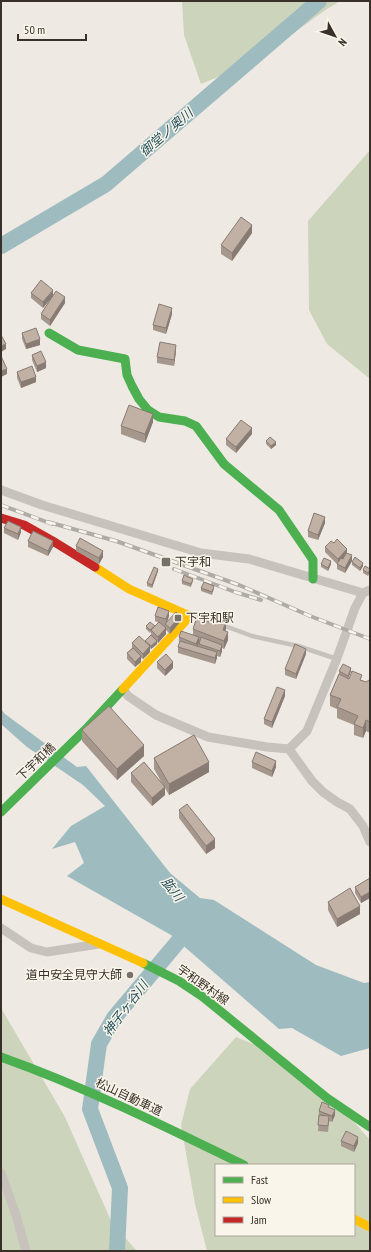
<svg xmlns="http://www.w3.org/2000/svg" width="371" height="1252" viewBox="0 0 371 1252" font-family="'PT Sans Narrow','Noto Sans JP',sans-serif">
<rect width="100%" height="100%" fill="#eeeae3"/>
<path fill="#ccd4bc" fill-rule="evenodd" d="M182,1H340L324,11L254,62L201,84L184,35Z
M370,150V379L327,344L309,310L308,221Z
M1,1008L65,1117L112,1223L137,1251H1Z
M236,1037L282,1056L346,1113L370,1140V1251H207L195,1204L181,1125L190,1089ZM216,1165H354V1235H216Z"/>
<path fill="#9ebbbf" d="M1,709L5,714L77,767L86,766L170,873L200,898L214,900L316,965L364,983L370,982V1048L341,1056L292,1028L279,1029L171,935L67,876L84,863L75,842L52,849L71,826L105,806L83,785L27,747L1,724Z"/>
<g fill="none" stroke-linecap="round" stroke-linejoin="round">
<path stroke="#9ebbbf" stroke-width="16" d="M1,246L106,184L319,1
M117,1251L120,1188L90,1109L99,1044L114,1018L192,925"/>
<path stroke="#c7c2bb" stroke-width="4.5" d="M191,616L225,626L252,636L298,646L337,659"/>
<path stroke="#c7c2bb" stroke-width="9" d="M1,490L42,505L201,553L249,559L363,593
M123,689L128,696L156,715L208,737L267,747L289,749L307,731L336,661L355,608L363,593L370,590
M289,749L312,781L323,792L337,802L350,809L363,826L370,842
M1,928L31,948L47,952L99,944
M1,1173L16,1215L26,1251"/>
<path stroke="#4caf50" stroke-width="9" d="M49,333L78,350L125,359L127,375L132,386L139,399L148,410L159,417L185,421L196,426L224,464L279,510L313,560V579
M1,812L86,729L123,689
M143,963L179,981L203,997L327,1098L370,1127
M1,1057C85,1087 164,1126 244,1165"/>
<path stroke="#ffc107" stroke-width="9" d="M95,567L129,589L190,616L123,689
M1,899L143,963
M354,1219L370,1227"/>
<path stroke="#c62828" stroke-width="9" d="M1,518L24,525L56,543L95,567"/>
<defs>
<path id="rail" d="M1,505L52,524
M48,522L116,541L239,585L310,616L370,639
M174,569L235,592L261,600"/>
</defs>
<use href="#rail" stroke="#afaba5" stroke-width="4"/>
<use href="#rail" stroke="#faf5ea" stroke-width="2.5" stroke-dasharray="8" stroke-linecap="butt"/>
</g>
<path fill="#a6978d" d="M252,233L232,261L221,254V245Z
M31,293L53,296L65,303L50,326L41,319V314L52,296L43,308L31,298Z
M172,314L166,334L153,330V325Z
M22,333L40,345L26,349L22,339Z
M176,351L174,366L157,363V357Z
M32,355L46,368L37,372L32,360Z
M17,372L36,382L21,388L17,378Z
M153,422L145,443L121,434V426Z
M252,434L236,453L226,445V439Z
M266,441L276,445L271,449L266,444Z
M325,523L318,540L308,537V531Z
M4,528L21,532L18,540L4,533Z
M28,541L53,547L48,556L28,547Z
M334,543L347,553L352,561L345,573L337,569V564L325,552V547Z
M76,546L103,557L99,564L76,551Z
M352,562L363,566L360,571L352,565Z
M321,564H331L328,571L321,567Z
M370,569V573L368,576L363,573V570Z
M158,571L152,588L147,586V583Z
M182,581H193L191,587L182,584Z
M201,588L214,589L212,595L201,591Z
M155,616H169L167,621L180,622L170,634L166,630V634L158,643L157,642V644L151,649L150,648V652L143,659L141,658V662L135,667L127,659V653L132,648V643L145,642V641L151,635V632L150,633L146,629V626L155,627L159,623L155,621Z
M193,629H226L225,631L228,640L224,649L222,648V651L220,657L217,656L215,664L178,653V647L180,643H179V637L193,635Z
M306,654L296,679L285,675V669Z
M157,662L173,668L165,676L157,668Z
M339,671H351L348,678L362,680L366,682L370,681V733L366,731L363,738L354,735V725L337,718V709L330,706V695L339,674Z
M285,696L272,728L264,724V719Z
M82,730L144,756L117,780L82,741Z
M154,758L209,772L169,795L165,788V795L152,806L131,782V773L163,785L154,769Z
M252,762L276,767L272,777L252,768Z
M179,810L215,848L206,854L179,818Z
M370,878V898L361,903L355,893V887Z
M328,902L360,914L337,927L328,910Z
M329,1107L335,1115L332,1122L329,1121L328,1132L318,1131L319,1111Z
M341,1141L358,1143L354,1152L341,1146Z"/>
<path fill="#877b73" d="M252,225V233L232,261V253Z
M53,290V296L43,308V302Z
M65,297V303L50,326V320Z
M172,308V314L166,334V328Z
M40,339V345L26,349V344Z
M6,344V349L1,352V346Z
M176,345V351L174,366V360Z
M46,362V368L37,372V366Z
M7,369V374L1,377V371Z
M36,377V382L21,388V382Z
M153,414V422L145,443V434Z
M252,428V434L236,453V447Z
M276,442V445L271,449V446Z
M325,517V523L318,540V535Z
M21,527V532L18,540V534Z
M53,541V547L48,556V551Z
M347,549V555L338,565V559Z
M103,551V557L99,564V558Z
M352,555V561L345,573V568Z
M331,561V564L328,571V568Z
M363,563V566L360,571V568Z
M158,569V571L152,588V585Z
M169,611V616L166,625V619Z
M180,616V622L170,634V628Z
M226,621V629L223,638V630Z
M166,628V634L158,643V637Z
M228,632V640L224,649V641Z
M199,637V643L196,649V644Z
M157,641V644L151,649V646Z
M222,645V651L220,657V651Z
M150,646V652L143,659V654Z
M306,649V654L296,679V674Z
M217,652V658L215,664V658Z
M141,656V662L135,667V662Z
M173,662V668L165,676V670Z
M351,668V671L348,679V676Z
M285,690V696L272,728V722Z
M366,720V731L363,738V728Z
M144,745V756L117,780V769Z
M276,761V767L272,777V771Z
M209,762V772L169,795V784Z
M165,787V795L152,806V798Z
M215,839V848L206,854V846Z
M370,892V898L361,903V897Z
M360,906V914L337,927V919Z
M335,1110V1115L332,1122V1116Z
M358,1137V1143L354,1152V1146Z"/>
<path fill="#c1b0a4" stroke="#877b73" d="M241,217L252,225L232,253L221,245Z
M41,280L53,290L43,302L31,293Z
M56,291L65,297L50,320L41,314Z
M159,304L172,308L166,328L153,325Z
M36,328L40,339L26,344L22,333Z
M1,335L6,344L1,346Z
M160,342L176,345L174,360L157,357Z
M41,351L46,362L37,366L32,355Z
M1,356L7,369L1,371Z
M32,366L36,377L21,382L17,372Z
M129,405L153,414L145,434L121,426Z
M241,420L252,428L236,447L226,439Z
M270,437L276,442L271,446L266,441Z
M314,513L325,517L318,535L308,531Z
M8,521L21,527L18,534L4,528Z
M33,531L53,541L48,551L28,541Z
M80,538L103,551L99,558L76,546Z
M337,539L347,549L338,559L325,547L331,541L334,543Z
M346,553L352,555L345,568L337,564L341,558L343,559Z
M355,557L363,563L360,568L352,562Z
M324,558L331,561L328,568L321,564Z
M365,566L370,569V570L368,573L363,570Z
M154,567L158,569L152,585L147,583Z
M184,575L193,579L191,584L182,581Z
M204,582L214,586L212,592L201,588Z
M158,607L169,611L166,619L155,616Z
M176,612L180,616L170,628L165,624Z
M211,616L226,621L223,630L228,632L224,641L193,629L197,617L209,622Z
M150,622L155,626L150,630L146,626Z
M159,622L166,628L158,637L151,630Z
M181,631L199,637L196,644L179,637Z
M151,635L157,641L151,646L145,641Z
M139,636L150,646L143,654L132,643Z
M201,637L222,645L220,651L199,644Z
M180,641L217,652L215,658L178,647Z
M295,644L306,649L296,674L285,669Z
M133,648L141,656L135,662L127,653Z
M166,654L173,662L165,670L157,662Z
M343,664L351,668L348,676L339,671Z
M352,671L362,675L360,680L366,682L369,680L370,681V722L366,720L363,728L354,724L358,716L337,707L341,699L330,695L339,674L349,679Z
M277,687L285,690L272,722L264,719Z
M109,706L144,745L117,769L82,730Z
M194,735L209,762L169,784L154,758Z
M256,752L276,761L272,771L252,762Z
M144,762L165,787L152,798L131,773Z
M187,804L215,839L206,846L179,810Z
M370,878V892L361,897L355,887Z
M350,888L360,906L337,919L328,902Z
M322,1102L329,1105L328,1107L335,1110L332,1116L319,1111Z
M319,1115L329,1116L328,1126L318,1125Z
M346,1131L358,1137L354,1146L341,1141Z"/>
<g fill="#78716a" stroke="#faf5ea" stroke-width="1.5">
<rect x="161" y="557" width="10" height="10" rx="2"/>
<rect x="174" y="614" width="8" height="8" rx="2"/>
<circle cx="130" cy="975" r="4"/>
</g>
<g text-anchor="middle" stroke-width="3" stroke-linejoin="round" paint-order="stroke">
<g font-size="12" fill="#383029" stroke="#faf5ea" text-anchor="start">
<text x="175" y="566">下宇和</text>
<text x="186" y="622">下宇和駅</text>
<text x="122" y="979" text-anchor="end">道中安全見守大師</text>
</g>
<g font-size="12" fill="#383029" stroke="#faf5ea">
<text transform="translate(36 762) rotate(-44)" y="4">下宇和橋</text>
<text transform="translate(203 985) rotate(35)" y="4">宇和野村線</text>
<text transform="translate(129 1097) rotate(25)" y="4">松山自動車道</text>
</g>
<g font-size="13" font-style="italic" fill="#1e4e5a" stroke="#faf5ea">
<text transform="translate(166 132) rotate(-41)" y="5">御堂ノ奥川</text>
<text transform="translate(173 889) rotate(52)" y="5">肱川</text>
<text transform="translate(125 1008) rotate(-53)" y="5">神子ヶ谷川</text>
</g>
</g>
<rect width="371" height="1252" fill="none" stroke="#383029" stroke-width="4"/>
<rect x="215" y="1164" width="140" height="72" fill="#faf5ea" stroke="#aca69d"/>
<rect x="223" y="1177" width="20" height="6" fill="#4caf50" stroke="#aca69d"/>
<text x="251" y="1184" font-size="12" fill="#383029">Fast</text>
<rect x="223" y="1197" width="20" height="6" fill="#ffc107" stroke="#aca69d"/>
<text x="251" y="1204" font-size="12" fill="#383029">Slow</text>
<rect x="223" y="1217" width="20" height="6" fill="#c62828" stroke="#aca69d"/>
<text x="251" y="1224" font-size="12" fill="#383029">Jam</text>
<g transform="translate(335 36) rotate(130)" stroke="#faf5ea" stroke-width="3" paint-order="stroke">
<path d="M0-3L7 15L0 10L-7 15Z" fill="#383029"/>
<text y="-6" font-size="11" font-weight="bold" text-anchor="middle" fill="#383029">N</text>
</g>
<path d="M18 34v6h68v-6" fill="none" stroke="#383029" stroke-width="2"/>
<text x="24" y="34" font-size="12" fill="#383029" stroke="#faf5ea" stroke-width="3" paint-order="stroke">50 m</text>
</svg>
